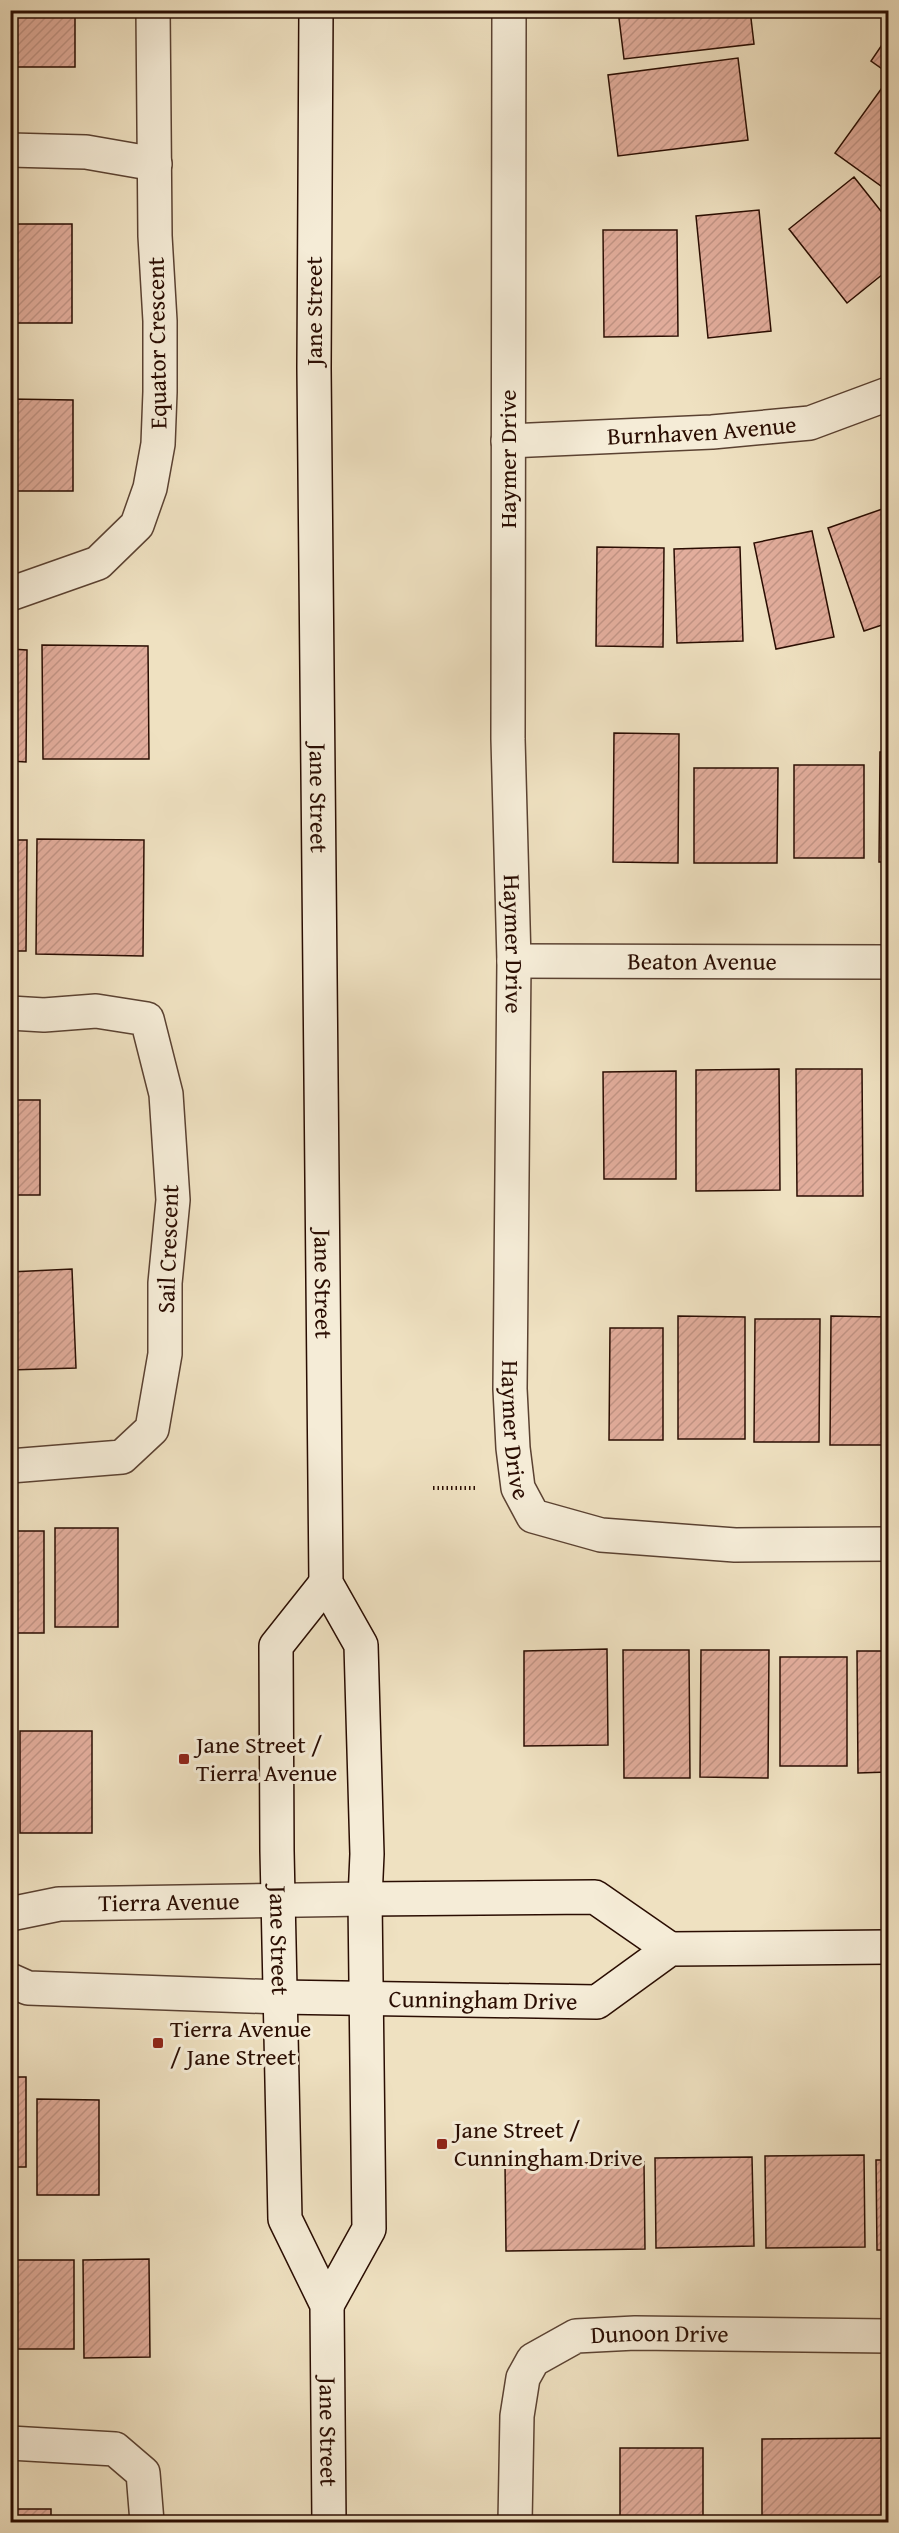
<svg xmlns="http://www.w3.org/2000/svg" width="899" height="2533" viewBox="0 0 899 2533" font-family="'Gentium Book Plus',serif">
<defs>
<pattern id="building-hatch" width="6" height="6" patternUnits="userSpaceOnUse" patternTransform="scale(1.5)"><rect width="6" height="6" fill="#e2ad9c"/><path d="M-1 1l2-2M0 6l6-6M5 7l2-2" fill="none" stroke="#c29485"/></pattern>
</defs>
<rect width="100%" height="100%" fill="#efe1c1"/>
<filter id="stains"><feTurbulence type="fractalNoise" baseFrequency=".00333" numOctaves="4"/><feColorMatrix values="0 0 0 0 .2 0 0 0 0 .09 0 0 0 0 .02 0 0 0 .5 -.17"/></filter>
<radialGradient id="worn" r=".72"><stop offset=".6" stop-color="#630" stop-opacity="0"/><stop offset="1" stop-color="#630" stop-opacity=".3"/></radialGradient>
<path fill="url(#building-hatch)" stroke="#2a0d02" stroke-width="1.5" d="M10,10H75V67H10Z
M618,10H750L754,44L624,59Z
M888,36V73L871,61Z
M738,58L748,140L618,156L608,75Z
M884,85L888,88V191L835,153Z
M854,177L888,220V270L847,303L789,229Z
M759,210L771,331L708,338L696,216Z
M10,224H72V323H10Z
M603,230H677L678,336L604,337Z
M10,399L73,400V491H10Z
M888,507V623L864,631L828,528Z
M812,531L834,637L776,649L754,543Z
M597,547L664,548L663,647L596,646Z
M740,547L743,641L677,643L674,549Z
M42,645L148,646L149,759H43Z
M10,649L27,650L26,762L10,761Z
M614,733L679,734L678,863L613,862Z
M880,752H888V862H879Z
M794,765H864V858H794Z
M694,768H778L777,863H694Z
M37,839L144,840L143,956L36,954Z
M10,840H27L26,951H10Z
M887,1068L888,1191H887Z
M779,1069L780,1190L696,1191V1070Z
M796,1069H862L863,1196H797Z
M676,1071V1179H604L603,1072Z
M10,1100H40V1195H10Z
M72,1269L76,1368L10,1370V1272Z
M678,1316L745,1317V1439H678Z
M831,1316L888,1317V1445H830Z
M755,1319H820L819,1442H754Z
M610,1328H663V1440H609Z
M55,1528H118V1627H55Z
M10,1531H44V1633H10Z
M607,1649L608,1745L524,1746V1651Z
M623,1650H689L690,1778H624Z
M701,1650H769L768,1778L700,1777Z
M857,1651H888V1772L858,1773Z
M780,1657H847V1766H780Z
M10,1727H12L13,1832H10Z
M20,1731H92V1833H20Z
M10,2077H26V2167H10Z
M37,2099L99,2100V2195H37Z
M864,2155L865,2247L766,2248L765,2156Z
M752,2157L754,2246L656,2248L655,2158Z
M876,2160H888V2250H877Z
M644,2162L645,2249L506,2251L505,2164Z
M149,2259L150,2357L84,2358L83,2260Z
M11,2260H74V2349H10Z
M888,2438V2522H762V2439Z
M620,2448H703V2522H620Z
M10,2509H51V2522H10Z"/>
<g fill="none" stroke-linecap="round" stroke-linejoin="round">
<defs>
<g id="street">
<path id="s1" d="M509,10L508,739L514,961L510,1389L513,1448L518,1488L533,1516L601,1535L735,1545L888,1544"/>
<path d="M10,150L86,152L155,164"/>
<path id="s2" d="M508,441L712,432L810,423L888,394"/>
<path d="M10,594L98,563L137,525L150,488L158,444L160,392V321L155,236L153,10"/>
<path id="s3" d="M514,961L888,962"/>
<path d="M10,1013L44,1015L96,1011L147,1019L166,1094L173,1200L165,1283V1354L152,1429L122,1457L10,1466"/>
<path id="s4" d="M10,1914L59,1904L365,1899"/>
<path d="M10,1980L28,1988L279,1997"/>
<path d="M10,2443L115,2449L143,2473L147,2522"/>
<path id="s5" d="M515,2522L517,2416L523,2378L533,2360L576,2336L635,2333L888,2336"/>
</g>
<g id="secondary">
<path id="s6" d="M316,10L314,368L326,1583L361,1645L367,1854L365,1899L369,2229L327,2305"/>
<path id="s7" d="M326,1583L276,1646L277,1851L285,2219L327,2305L329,2522"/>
<path d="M365,1899L595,1897L670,1949"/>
<path id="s8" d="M279,1997L597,2002L670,1949L888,1947"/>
</g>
</defs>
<use href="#street" stroke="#5b4232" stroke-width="36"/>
<use href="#secondary" stroke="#2a0d02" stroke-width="36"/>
<path stroke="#2a0d02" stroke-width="4" stroke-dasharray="1.5 3" stroke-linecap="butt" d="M433,1488H478"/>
<use href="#street" stroke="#f5ecd7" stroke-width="33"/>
<use href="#secondary" stroke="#f5ecd7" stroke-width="33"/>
</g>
<g fill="#8f2418" stroke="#f5ecd7" stroke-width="2">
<rect x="178" y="1753" width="12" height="12" rx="3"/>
<rect x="152" y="2037" width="12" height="12" rx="3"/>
<rect x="436" y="2138" width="12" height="12" rx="3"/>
</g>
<g text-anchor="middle" stroke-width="6" stroke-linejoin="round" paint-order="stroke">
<g font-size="24" fill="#2a0d02" stroke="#f5ecd7">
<text transform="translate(314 311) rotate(-90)" y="8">Jane Street</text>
<text transform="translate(157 343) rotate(-91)" y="8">Equator Crescent</text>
<text dy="8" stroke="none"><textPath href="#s2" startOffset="194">Burnhaven Avenue</textPath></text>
<text transform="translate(508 459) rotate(-90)" y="8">Haymer Drive</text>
<text dy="8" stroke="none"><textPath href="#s6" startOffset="788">Jane Street</textPath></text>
<text dy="8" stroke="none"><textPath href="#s1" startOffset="934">Haymer Drive</textPath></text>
<text dy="8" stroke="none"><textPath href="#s3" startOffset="188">Beaton Avenue</textPath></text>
<text transform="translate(168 1249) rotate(-88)" y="8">Sail Crescent</text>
<text dy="8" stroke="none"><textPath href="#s6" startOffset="1274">Jane Street</textPath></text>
<text dy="8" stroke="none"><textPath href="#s1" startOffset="1420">Haymer Drive</textPath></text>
<text dy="8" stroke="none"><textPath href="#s4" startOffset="160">Tierra Avenue</textPath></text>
<text dy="8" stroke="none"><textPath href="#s7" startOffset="375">Jane Street</textPath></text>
<text dy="8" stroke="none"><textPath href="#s8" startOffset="204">Cunningham Drive</textPath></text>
<text dy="8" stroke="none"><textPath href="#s5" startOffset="298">Dunoon Drive</textPath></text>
<text dy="8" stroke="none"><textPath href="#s7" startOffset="876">Jane Street</textPath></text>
</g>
<g font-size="24" fill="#2a0d02" stroke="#f5ecd7" text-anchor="start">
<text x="196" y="1753">Jane Street /<tspan x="196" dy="28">Tierra Avenue</tspan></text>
<text x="170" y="2037">Tierra Avenue<tspan x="170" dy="28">/ Jane Street</tspan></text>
<text x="454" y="2138">Jane Street /<tspan x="454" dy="28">Cunningham Drive</tspan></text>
</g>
</g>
<rect width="899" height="2533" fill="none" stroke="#efe1c1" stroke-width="36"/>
<rect x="12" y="12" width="875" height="2509" fill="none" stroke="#2a0d02" stroke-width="3"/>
<rect x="18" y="18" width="863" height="2497" fill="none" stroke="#2a0d02" stroke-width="1.5"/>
<rect width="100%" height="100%" filter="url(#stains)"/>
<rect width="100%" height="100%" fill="url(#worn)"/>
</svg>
